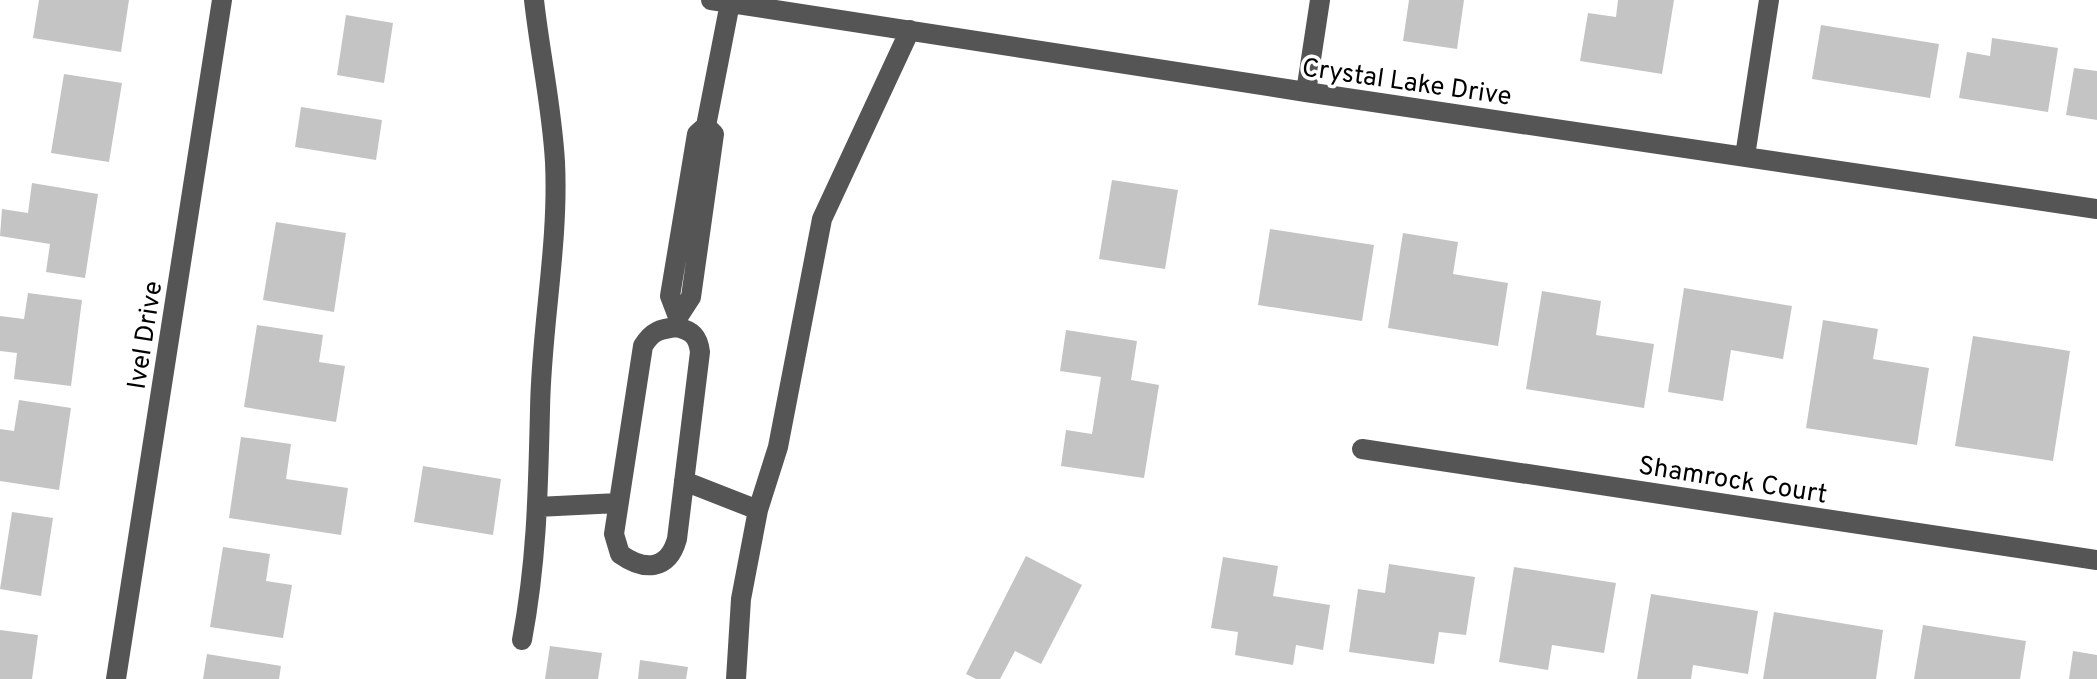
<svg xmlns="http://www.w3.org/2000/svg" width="2097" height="679" viewBox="0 0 2097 679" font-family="Overpass,sans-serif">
<rect width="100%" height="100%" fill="#fff"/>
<path fill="#c4c4c4" d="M39,0H129L121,52L33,38Z
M1409,0H1464L1457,49L1403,41Z
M1618,0H1674L1662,74L1580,61L1588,13L1616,17Z
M346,15L393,23L384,83L337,75Z
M1821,25L1939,44L1930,98L1812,79Z
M1992,38L2058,48L2048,112L1959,98L1967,52L1990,56Z
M2074,68L2097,71V120L2066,115Z
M64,74L122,83L109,162L51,153Z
M301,107L382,120L376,160L295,147Z
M1112,180L1178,190L1165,269L1099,259Z
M32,183L98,194L85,278L46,272L50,244L0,236L2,209L28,213Z
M276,222L346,233L334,312L263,300Z
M1270,229L1374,245L1362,321L1258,305Z
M1403,233L1458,242L1453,274L1508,283L1498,346L1388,328Z
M1684,288L1792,306L1783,359L1731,350L1723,401L1668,392Z
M1542,291L1601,301L1596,335L1654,344L1644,408L1526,389Z
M28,293L82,300L71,386L14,379L17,353L0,351V316L24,319Z
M1823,320L1878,329L1873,359L1929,368L1917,445L1806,428Z
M257,325L323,335L319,362L345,366L336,422L244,407Z
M1066,330L1137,341L1131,380L1159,385L1144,478L1061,466L1066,430L1092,434L1101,377L1060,371Z
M1973,336L2070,351L2053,461L1955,446Z
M19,400L71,408L59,490L0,481V429L14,431Z
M241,437L291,444L286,479L348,488L341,535L229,518Z
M423,466L501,479L493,535L414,522Z
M12,512L53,518L41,596L0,589Z
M223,547L270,554L266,581L292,585L283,638L210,627Z
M1026,556L1082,585L1041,664L1015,651L1000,679H976L966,674Z
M1223,557L1278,566L1273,596L1330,605L1323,650L1296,645L1293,665L1235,655L1238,632L1211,628Z
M1389,564L1475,577L1466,635L1439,632L1434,664L1349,652L1358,589L1385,593Z
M1514,567L1616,583L1604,653L1552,645L1548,670L1499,662Z
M1651,594L1758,611L1748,674L1693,665L1691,679H1637Z
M1774,612L1883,630L1876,679H1763Z
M1923,625L2026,641L2020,679H1914Z
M0,630L38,635L32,679H0Z
M550,646L602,653L598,679H545Z
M2073,651L2097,655V679H2069Z
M207,654L281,666L279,679H203Z
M640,660L688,667L686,679H638Z"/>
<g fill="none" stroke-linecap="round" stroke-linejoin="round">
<path stroke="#555" stroke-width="20" d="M711,0L1306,92L2097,209
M1306,92L1320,0
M1745,156L1769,0
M678,317L670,296L697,134L706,126L730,3
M677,327C692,331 698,336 700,352L677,539C668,571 644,571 620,554L614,534L643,346C652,331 660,329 677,327L678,317L691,297L714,134L706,126
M1362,449L2097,560
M684,481L758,510L741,599L736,679
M537,507L618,503
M758,510L778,447L822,219L910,30
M522,640C537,560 538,491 540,410C541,328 559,245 555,162C552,108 540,54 534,0
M116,679L222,0"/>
</g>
<g text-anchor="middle" stroke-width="7" stroke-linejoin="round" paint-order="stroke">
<g font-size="26" fill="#000" stroke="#fff">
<text transform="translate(1407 81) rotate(8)" y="9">Crystal Lake Drive</text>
<text transform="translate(144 335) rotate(-81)" y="9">Ivel Drive</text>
<text transform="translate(1733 479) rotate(9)" y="9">Shamrock Court</text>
</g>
</g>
</svg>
